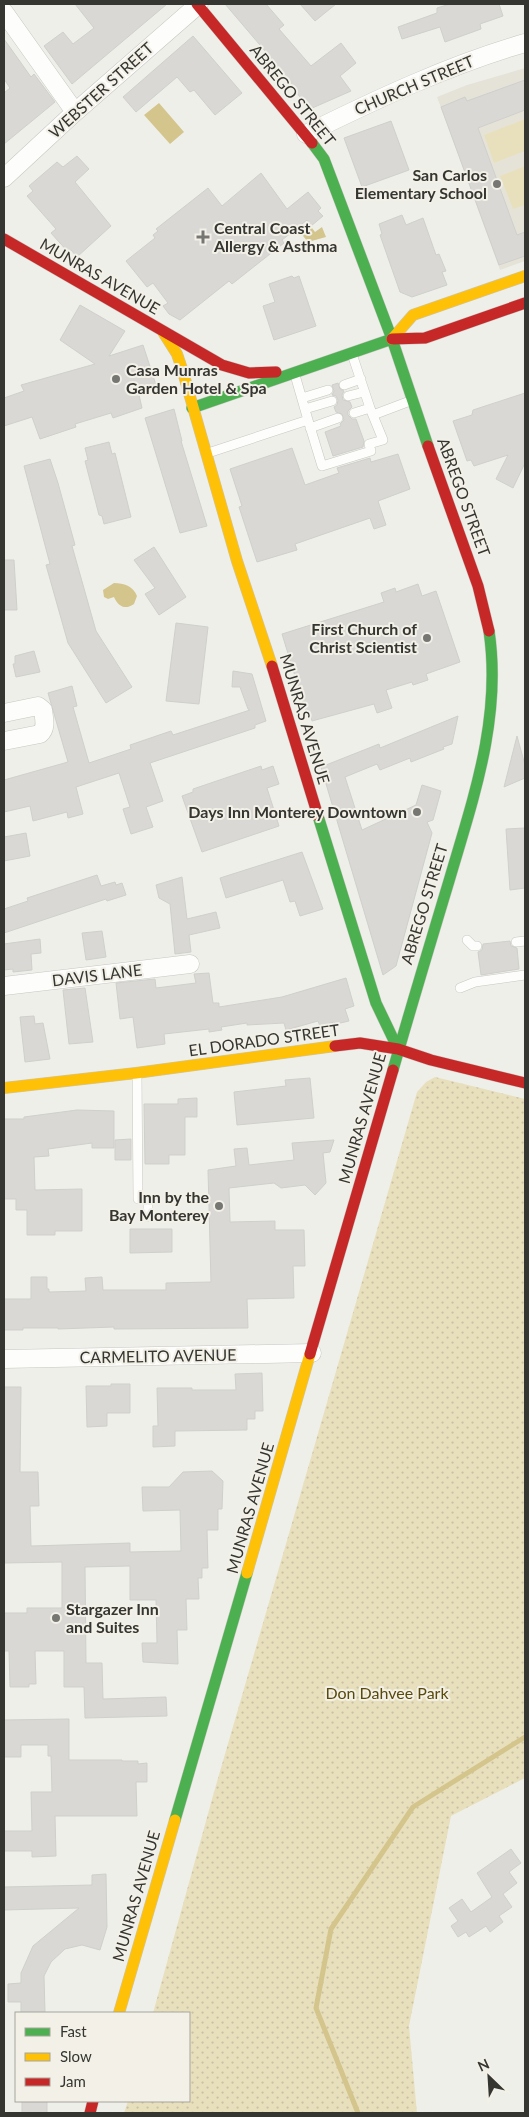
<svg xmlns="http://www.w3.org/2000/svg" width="529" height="2117" viewBox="0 0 529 2117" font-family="Lato,sans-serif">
<defs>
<pattern id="park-dots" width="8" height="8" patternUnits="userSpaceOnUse" patternTransform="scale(1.25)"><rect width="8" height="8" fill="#e8e0bd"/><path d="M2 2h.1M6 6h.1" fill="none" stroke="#c8c1a3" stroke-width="1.8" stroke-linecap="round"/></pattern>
</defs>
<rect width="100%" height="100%" fill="#efefea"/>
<path fill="#e5e3d8" d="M525,68V261L500,270L437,97L467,85Z"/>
<path fill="#e8e0bd" d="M525,119V151L494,163L484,135Z
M525,166V205L513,209L500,176Z"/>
<path fill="url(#park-dots)" d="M435,1077L525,1099V1778L451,1816L409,2026L417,2113H124L128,2101H189V2013H153L214,1792L417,1092L426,1082Z"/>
<path fill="#d4c58c" d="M159,103L184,132L170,144L144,115Z
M309,224L315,232L322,227L326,237L308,242L299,231Z
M114,583C124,583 133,586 137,596L134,604C126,610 118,607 114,597L108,599L104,597L103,590Z"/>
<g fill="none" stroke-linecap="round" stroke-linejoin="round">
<path stroke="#d4c58c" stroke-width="5" d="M358,2113L316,2008L331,1929L413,1807L525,1737"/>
</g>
<path fill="#d9d8d5" stroke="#cfcfcb" d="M75,4H167L72,84L44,46L63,32L73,44L94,28Z
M225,4H266L284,25L279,29L311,66L341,43L356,63L340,76L351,91L310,109L269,60L271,58Z
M300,4H336L315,21Z
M450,4H499L503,16L480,24L481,29L445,42L440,27L402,39L398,27L437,13V8Z
M193,36L242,93L215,115L194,90L190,92L177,77L136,112L123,97Z
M4,39L31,77L34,74L55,102L4,144V93L10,88L4,79Z
M525,80V110L478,128L517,235L525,232V256L499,265L441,107L465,97L467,101Z
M391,121L409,170L362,187L344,138Z
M77,156L89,169L75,182L111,226L77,257L71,250L68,252L51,233L56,229L27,196L33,191L29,186L57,162L63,167Z
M261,173L287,209L308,192L321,208L318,211L323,216L311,226L307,220L282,240L284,243L232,284L229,281L180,320L169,314L163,306L168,303L153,283L147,287L126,261L155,238L153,235L158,231L156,229L208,188L222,206Z
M402,215L406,225L423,218L436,255L439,254L446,271L442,272L447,285L412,297L400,292L380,235L382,234L379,224Z
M292,276L294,278L299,276L316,326L274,340L263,306L275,302L269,284Z
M80,305L125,331L109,356L143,345L157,388L139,395L142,408L113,418L111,413L75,424L76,427L40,439L32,417L4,426V398L24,391L21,385L95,364L60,340Z
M338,383L340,389L344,391L342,395L343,400L350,402L352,407L348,411V415L352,419H356L364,441L363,447L333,456L325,432L341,426L340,424L344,420L342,414L336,412L334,407L337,405L338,400L336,396L332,395L334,391L332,385Z
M525,393V463L513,488L496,479L508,455L474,466L471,460L467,461L453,421L472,415L473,410Z
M174,409L182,441H181L207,526L180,533L145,418Z
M109,442L112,454L115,453L131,517L104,524L102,516L99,515L85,461L88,460L85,448Z
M292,448L305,485L339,473L337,468L370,458L371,462L398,454L410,489L378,501L386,525L374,529L370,518L295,544L297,550L257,562L239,507L242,506L230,469Z
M50,459L58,483L75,545L72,546L96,631L132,687L106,703L68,643L46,565L50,564L24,466Z
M154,547L186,597L159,615L145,594L155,588L134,560Z
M4,560H14L17,610H4Z
M418,584L422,596L436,591L460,662L426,674L428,680L413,685L412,682L386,690L392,708L377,713L374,704L312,721L310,713L307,715L282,634L384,602L381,593L395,588L396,592Z
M176,623L208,627L199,704L166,701Z
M34,651L40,672L16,677L13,664H15V656Z
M233,671L252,674L266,721L255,725V728L150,763L163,801L146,807L153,827L131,834L123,809L130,807L119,773L76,787L83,814L68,818L67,812L33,821L30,806L4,812V780L68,762L48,693L72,686L77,706L73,707L89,763L131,749L130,745L171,731L173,735L250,710L248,709L240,687H232Z
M458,716L452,744L443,747L444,749L411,762L410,758L380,770L377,764L345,777L362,830L416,805L422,785L441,791L433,820L427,822L432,833L396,966L383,975L321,767L379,744L380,748Z
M517,736L525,765V778L504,787Z
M261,766L262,770L273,766L279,784L267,788L279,826L202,852L182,796L193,792V789Z
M525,828V888L510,890L506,829Z
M26,833L30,856L4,861V837Z
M302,852L323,909L300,916L295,901L290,902L283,880L226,898L220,878Z
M97,875L101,886L115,882L116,885L122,883L126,895L107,901L106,899L4,933V909L28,901L27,898Z
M182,877L187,919L216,912L220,928L189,935L191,952L175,954L170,904L159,898L156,885Z
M102,931L106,957L86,960L82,933Z
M40,939L41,953L31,954L32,970L13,972V969L4,970V944Z
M510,941L511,946L517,948L519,969L481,975L478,952L482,950L483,944Z
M209,973L213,1003H219V1007L282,997L346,978L354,1006L345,1009L349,1021L336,1024L334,1022L320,1026L318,1021L286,1030L284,1023L247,1025V1023L221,1027L222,1030L209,1032V1029L164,1034L165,1044L137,1048L133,1017L120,1019L116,983L155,979L156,988L196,983L194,974Z
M85,988L93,1042L69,1044L63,990Z
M34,1016L35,1024L43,1023L50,1059L25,1062L20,1017Z
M310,1078L314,1118L237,1125L234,1092L286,1086L285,1080Z
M197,1098V1117H185V1155H169V1164H145L144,1104H178V1099Z
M77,1110L114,1111V1148H92V1143L48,1149L49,1156L34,1157L35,1190L82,1189V1231H55V1235H27V1210H16V1199H4V1119H24V1117Z
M131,1139V1160H115V1140Z
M334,1140L330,1152L323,1153L326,1183L315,1195L305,1185L281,1188L274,1183L229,1188L230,1222L275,1221V1230H304L305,1266H293L294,1298L247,1299L248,1328L114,1329V1327L58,1329V1328H23V1330H4V1299H31V1277H47V1289H49V1292L86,1291L85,1278L102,1277L103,1290H166V1283L211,1282L208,1170L236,1166L234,1149L247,1148L249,1165L294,1160L292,1143Z
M130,1229H172V1252L130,1253Z
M262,1373L263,1411H255V1419H247V1430L175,1431V1446L153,1447V1426H158L157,1388H192V1390H236L235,1374Z
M111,1384H130V1413H107V1426L87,1427L86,1386H111Z
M4,1387H21L20,1472H38L39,1506H30L31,1546L130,1543V1552L181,1551L180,1510L143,1511L142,1487H169L183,1472L212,1471L223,1481L222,1509H218V1530H207L208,1568H202V1578H198L199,1599H186L187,1630H177L178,1664L143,1662L142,1643H157L156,1600H130V1566L85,1567L86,1663H102L103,1699L166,1697L167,1716L85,1718L84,1687H64V1651H35L36,1684H29V1687H10L9,1651H4V1613H27V1608H62V1562L4,1563Z
M69,1719V1760H122V1761H138V1764L147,1763V1782H136L137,1816H55L56,1856L32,1857V1851H4V1831H32L31,1792H52L51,1756H48V1745H21V1757H4V1720Z
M511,1849L521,1863L509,1872L517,1883L503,1894L512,1907L499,1916L503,1922L490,1932L486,1926L469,1937L466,1932L458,1937L451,1926L458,1921L449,1908L462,1899L471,1912L492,1897L477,1873Z
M106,1874L107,1927L100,1950L82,1945L65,1949L51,1962L44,1976L45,2013H21V2002H8V1984L21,1983V1973L33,1946L79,1908L4,1910V1887L92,1885V1875Z
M22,2101H47V2113H22Z"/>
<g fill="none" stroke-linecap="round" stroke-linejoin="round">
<defs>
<path id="lane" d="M344,385L361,379
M348,396L364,392
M302,398L328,390
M305,409L332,401
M354,413L370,408
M373,415L410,401
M308,420L322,466L371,451L369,444L383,440L370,408L352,354
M310,428L338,418
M208,453L308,420L295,375
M467,940L473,946H477
M516,942L525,941
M460,988L475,982L525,975
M137,1073L138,1199H148V1217"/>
<path id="street" d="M4,12L75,112
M306,134C377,99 449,65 525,43
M4,178L73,114L199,4
M4,713L38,706L43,710C44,719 47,728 40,734L4,741
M4,986L190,964
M4,1359L312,1353"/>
<path id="fast" d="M392,339L428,446
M192,408L392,339L324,159L312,143
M318,816L376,1003L398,1049
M393,1070C411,1007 430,944 449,881C473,799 502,718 489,631
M175,1820L247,1573"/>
<path id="slow" d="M163,332L177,354L183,372L237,561L272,666
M392,339L413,315L525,276
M4,1088L136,1073L335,1046
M247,1573L310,1354
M119,2013L175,1820"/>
<path id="jam" d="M197,4L312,143
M4,239L222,365L249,373L276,372
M392,339L425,338L525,303
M428,446L478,586L489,631
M272,666L318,816
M335,1046L360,1043L398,1049L431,1060L525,1083
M310,1354L393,1070
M90,2113L93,2101"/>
</defs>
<use href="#lane" stroke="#c7c6c2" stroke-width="10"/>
<use href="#street" stroke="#c7c6c2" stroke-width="19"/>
<use href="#fast" stroke="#c7c6c2" stroke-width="12"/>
<use href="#slow" stroke="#c7c6c2" stroke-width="12"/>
<use href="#jam" stroke="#c7c6c2" stroke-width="12"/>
<use href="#lane" stroke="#fdfdfc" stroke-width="9"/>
<use href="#street" stroke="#fdfdfc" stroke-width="18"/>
<use href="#fast" stroke="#4caf50" stroke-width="11"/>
<use href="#slow" stroke="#ffc107" stroke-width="11"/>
<use href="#jam" stroke="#c62828" stroke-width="11"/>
</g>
<g fill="#767672" stroke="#f2f0e7" stroke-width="2">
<circle cx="497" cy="184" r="5"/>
<path d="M200.5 229.5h5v5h5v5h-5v5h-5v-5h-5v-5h5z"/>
<circle cx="116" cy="379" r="5"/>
<circle cx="427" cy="638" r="5"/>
<circle cx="417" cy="812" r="5"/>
<circle cx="219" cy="1206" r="5"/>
<circle cx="56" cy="1618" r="5"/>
</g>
<g text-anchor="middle" stroke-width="4" stroke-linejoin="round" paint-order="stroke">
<g font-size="16" fill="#353531" stroke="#f2f0e7">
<text transform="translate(414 85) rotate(-23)" y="6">CHURCH STREET</text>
<text transform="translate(101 90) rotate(-42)" y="6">WEBSTER STREET</text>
<text transform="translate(293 95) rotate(51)" y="6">ABREGO STREET</text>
<text transform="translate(100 276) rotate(30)" y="6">MUNRAS AVENUE</text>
<text transform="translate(464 497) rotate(70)" y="6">ABREGO STREET</text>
<text transform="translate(305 719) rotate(73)" y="6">MUNRAS AVENUE</text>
<text transform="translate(424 904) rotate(-73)" y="6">ABREGO STREET</text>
<text transform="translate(97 975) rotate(-7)" y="6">DAVIS LANE</text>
<text transform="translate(264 1040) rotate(-8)" y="6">EL DORADO STREET</text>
<text transform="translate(362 1118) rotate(-74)" y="6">MUNRAS AVENUE</text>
<text transform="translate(158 1356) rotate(-1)" y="6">CARMELITO AVENUE</text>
<text transform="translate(250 1508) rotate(-74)" y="6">MUNRAS AVENUE</text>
<text transform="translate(136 1896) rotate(-74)" y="6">MUNRAS AVENUE</text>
</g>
<g font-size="16" font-weight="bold" fill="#353531" stroke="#f2f0e7" text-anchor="end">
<text x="487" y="181">San Carlos<tspan x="487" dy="18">Elementary School</tspan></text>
<text x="214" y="234" text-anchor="start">Central Coast<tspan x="214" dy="18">Allergy &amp; Asthma</tspan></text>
<text x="126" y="376" text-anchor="start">Casa Munras<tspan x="126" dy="18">Garden Hotel &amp; Spa</tspan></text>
<text x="417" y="635">First Church of<tspan x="417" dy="18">Christ Scientist</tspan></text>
<text x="407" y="818">Days Inn Monterey Downtown</text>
<text x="209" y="1203">Inn by the<tspan x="209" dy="18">Bay Monterey</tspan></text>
<text x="66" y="1615" text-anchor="start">Stargazer Inn<tspan x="66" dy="18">and Suites</tspan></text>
</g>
<g font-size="16" fill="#5a4a09" stroke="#f2f0e7">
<text x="387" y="1699">Don Dahvee Park</text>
</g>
</g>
<rect width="529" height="2117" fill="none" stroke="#353531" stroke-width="10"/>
<rect x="15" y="2012" width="175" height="90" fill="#f2f0e7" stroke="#a6a59e"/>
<rect x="25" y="2028" width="25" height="8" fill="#4caf50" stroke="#a6a59e"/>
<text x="60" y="2037" font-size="15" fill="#353531">Fast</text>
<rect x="25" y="2053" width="25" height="8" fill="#ffc107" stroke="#a6a59e"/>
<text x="60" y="2062" font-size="15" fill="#353531">Slow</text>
<rect x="25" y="2078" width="25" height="8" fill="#c62828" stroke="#a6a59e"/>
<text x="60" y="2087" font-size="15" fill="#353531">Jam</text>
<g transform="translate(489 2077) rotate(335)" stroke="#f2f0e7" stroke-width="4" paint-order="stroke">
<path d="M0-4L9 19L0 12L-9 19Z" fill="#353531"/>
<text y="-8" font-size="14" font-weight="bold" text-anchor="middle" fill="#353531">N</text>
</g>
</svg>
